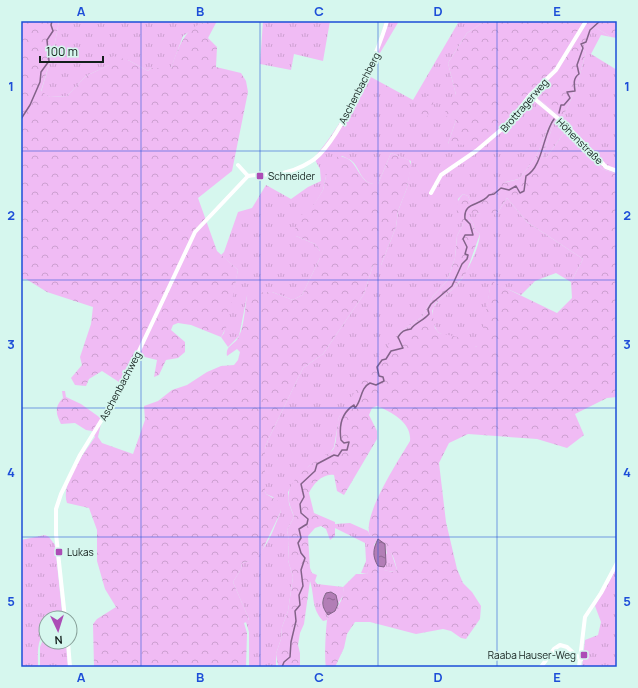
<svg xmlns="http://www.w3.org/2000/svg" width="638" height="688" viewBox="0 0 638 688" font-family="Manrope,sans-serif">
<defs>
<pattern id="grass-tufts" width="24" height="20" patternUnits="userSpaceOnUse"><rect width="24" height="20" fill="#f0bbf4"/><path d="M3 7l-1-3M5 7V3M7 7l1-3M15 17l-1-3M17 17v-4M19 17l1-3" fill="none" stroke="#cda0d1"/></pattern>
<pattern id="forest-crowns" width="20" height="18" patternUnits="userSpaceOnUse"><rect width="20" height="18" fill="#f0bbf4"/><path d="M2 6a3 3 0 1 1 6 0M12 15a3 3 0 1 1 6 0" fill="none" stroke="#cda0d1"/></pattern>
<pattern id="water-ripples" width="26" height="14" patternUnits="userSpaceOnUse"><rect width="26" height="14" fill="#b27eb6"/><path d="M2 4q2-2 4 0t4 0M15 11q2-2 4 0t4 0" fill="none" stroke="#906793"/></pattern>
</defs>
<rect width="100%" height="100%" fill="#d6f7ee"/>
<path fill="url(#grass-tufts)" d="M59,21H205L183,36L171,68H151L148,71L128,60L109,65L86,76L67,96L50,97L41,92L54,48Z
M263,21H330L323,61L294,54L291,70L260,64Z
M385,21H399L380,53L369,76L413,100L458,23L456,21H485L467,33L448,63L456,95V120L448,144L502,129L515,111L534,95L562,118C574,97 580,75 586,52L581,49L593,26L611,37L601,35L591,54L617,70V174L602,169L566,130L546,158H542L555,119H552L536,157L519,179L506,182L476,201H470L468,196L463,194L458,199L463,224L457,236L455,258L447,281L433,296L422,317L399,333L339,417L334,447L330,453L309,466L291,487L288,492L289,504L294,517L287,530L289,540L288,560L293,577L288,611L282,627L281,639L276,654V667H249V632L246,622L249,620L248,617L233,582L241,569L242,563C265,559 273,530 281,511L273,497L266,494L265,491V449L268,440L303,368L323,354L364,294L373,265H381L396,227L398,211L407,188L411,161L391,153L378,184C361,185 361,170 353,162C350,159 346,158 342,156L326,176L323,190L296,236L315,244L320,251V258L302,295L293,300L272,292L247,296L239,336L228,347L221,337L224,333L238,270L221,255L224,252L238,212L252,208L266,185L291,199L308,187L321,181L320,169L314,158C347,119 371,70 385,21Z
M507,198L527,222L583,259L571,282L556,273L535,281L521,295L491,282L481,347H477L439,333C434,327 431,318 433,310C435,301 447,295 454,288C465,278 479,249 480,234L475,230L473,223L469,217V212L481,214L498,212Z
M350,523L368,531L370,535L378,539L374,545L387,554L385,544L391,552L397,570L394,572L370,568L367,574L361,573L366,561L365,543L335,528V524Z
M45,535L49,537L55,545L62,612L57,618H46C46,630 43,630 40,640C37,648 38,658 38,667H21V540Z
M617,566V667H582L585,640L598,635L601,622L595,606Z
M310,581H315L317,584L343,587L344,594L338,604L336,595L331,592L325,594C321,602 322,607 328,615L327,620L323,621C311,608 315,597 310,581Z
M46,632V642H66L68,667H40V647Z"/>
<path fill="url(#forest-crowns)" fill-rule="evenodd" d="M21,21H59L54,48L41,91L50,97L67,96L86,76L109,65L113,56L128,60L148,71L151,68H171C180,44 186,21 217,21L208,38L217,47L216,67L241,73L246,81L248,92L232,171L198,198L217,251L238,270L227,326L221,337L191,325L178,323L173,325L171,330L185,342V352L178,358L166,360L159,375L154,377L157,360L137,355L122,384L102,371L89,379L86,386L75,385L71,378L82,365L80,357L91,324L93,307L47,292L26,279H21Z
M485,21H617V38L611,37L593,26L581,49L586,52C580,75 574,97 562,118L534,95L515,111L502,129L489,140L469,145L448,144L456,120L443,115L456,95L448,63L467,33Z
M433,93C436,103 429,113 425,121L421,120L417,112L427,104V96Z
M552,119H555L542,158H546L566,130L602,169L617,174V397L607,398L575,414L584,435L567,448L537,439L468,434L449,443L439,463L446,522L457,569L463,583L472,592L481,606L480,619L466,639L461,638L451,631L443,629L416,634L370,622H355L347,634L344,648L335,667H326C324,660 326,621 328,615C338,610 345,597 343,587L356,574H367L370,567L393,572L397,570C394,552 386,543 370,535C361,517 400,458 410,441C412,423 392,412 377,406L372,408L369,415L377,431V439L344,495L337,491L334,475C323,473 313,484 309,493L314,513L335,522V536L330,540L326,529L321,526L315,528L308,536L310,568L312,573L317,575L315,581H310L304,624L300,633L298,645L300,653V665L298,667H285L278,665L276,654L281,639L282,627L288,611L293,577L288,560L289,540L287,530L294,517C292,509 287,502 289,493C290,480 308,466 319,459C324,455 331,454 334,448C337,442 336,427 339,417L377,357L399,333L422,317L433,296L447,281L455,258L457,236L463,224C455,215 454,203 463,194L468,196L470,201H476L495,185L519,179L536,157ZM507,198L527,222L583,259L571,282L572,298L557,313L491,281L480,347H476L472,340L439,333L435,328L432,311L436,303L454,288L466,273L480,234L475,230L473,223L469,217V213L481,214L487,219L498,212Z
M391,153L409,160L411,166L407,188L398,211L396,227L381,265H373L364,294L323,354L303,368L268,440L265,449V491L266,494L278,501L281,511L260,555L254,560L242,563L241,569L233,582L248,617L249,621L244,623L247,633L246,667H94L93,624L97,619L116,607L105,589L97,561V530L89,508L67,503C60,484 85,452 95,437L92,431L86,430L75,423L61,424C56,414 54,407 63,398L62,391H65L66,397L81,404L102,419L98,437L102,443L133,454L145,420L144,406L158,401L172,390L187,385L207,372L221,366L234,365L238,360L240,352L237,349L227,356C225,346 234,345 238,338C244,329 245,307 247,296L250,293L272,292L293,300L302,295L320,258V251L315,244L296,236L295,229L303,213L310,211L323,190L326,176L336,157C360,153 355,186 378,184Z"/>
<path fill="url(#water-ripples)" stroke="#826288" d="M378,539L385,544L386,563L384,567L378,566C372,556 373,549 378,539Z
M331,592L336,595L338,604L335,611L328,615C322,607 321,602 326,593Z"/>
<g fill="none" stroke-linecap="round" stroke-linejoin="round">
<path stroke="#826288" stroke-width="1.5" d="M559,113L561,105H564L570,98L567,92L575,91C574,84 573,78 579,74L577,65L583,48L581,44L586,42L590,30L600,21
M21,119L30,105L40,82L41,72L49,61L47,40L53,31L51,25L52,21
M282,667L284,662L290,657L291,642L296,621L295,611L300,605L299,595L303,586L301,570L305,558L301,553L298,543L301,538L299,529L307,524L308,519L301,513L300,504L304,497L301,484L315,471L317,464L334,455L338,456L342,450H347L349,442L344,443L341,440C339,427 341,413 354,405L355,408C362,401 360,388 370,383L376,385L384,381L383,377L379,376L377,367L382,360L386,359L391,351L403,348L398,337C402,331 404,330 411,329C415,323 423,321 429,314L428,309L431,304L452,286L462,264L467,259L468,255L465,254L467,247L463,239L465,235H473L470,224L465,219C463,201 480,207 489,195L494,194L501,188L509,190L516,186L520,193L524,191L526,176C543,167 543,133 554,119"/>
<path stroke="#fff" stroke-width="4" d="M535,90L534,94L536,100L566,125L606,167L617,171
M238,165L248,176C257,174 266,175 276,174C287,173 301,168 310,162C337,148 379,51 387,21
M431,193L441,175L476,151L509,123L530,95L556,70L586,21
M65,618L56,534V509L61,494L80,455L122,387L195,232L248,176
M68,642L70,667
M541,667L554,649L560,645L567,647L581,660
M579,667L585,617L601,593L617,563"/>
</g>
<path fill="none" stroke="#1d4ed8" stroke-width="1" stroke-opacity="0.55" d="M141,21V667M260,21V667M378,21V667M497,21V667M21,151H617M21,280H617M21,408H617M21,537H617"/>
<g fill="#ac4db6" stroke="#d6f7ee" stroke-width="1.5">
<rect x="256" y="172" width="8" height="8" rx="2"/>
<rect x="55" y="548" width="8" height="8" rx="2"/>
<rect x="580" y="651" width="8" height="8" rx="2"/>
</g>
<g text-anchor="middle" stroke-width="3.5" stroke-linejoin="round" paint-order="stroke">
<g font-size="10" fill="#131f1c" stroke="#d6f7ee">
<text transform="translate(359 88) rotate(-63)" y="4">Aschenbachberg</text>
<text transform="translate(524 105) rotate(-49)" y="4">Brottragerweg</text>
<text transform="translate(580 141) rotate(45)" y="4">Höhenstraße</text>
<text transform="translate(120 386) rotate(-62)" y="4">Aschenbachweg</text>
</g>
<g font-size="10" fill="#131f1c" stroke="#d6f7ee" text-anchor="start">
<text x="268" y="180">Schneider</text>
<text x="67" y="556">Lukas</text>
<text x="576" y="659" text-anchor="end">Raaba Hauser-Weg</text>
</g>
</g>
<rect width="638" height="688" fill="none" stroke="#d6f7ee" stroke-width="44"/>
<g transform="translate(58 630) rotate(176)"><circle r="19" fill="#d6f7ee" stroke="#88a19a"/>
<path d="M0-3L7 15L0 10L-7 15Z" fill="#ac4db6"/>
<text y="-6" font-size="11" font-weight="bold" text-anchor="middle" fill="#131f1c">N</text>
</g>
<path d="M40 56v6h63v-6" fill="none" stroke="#131f1c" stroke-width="2"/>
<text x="46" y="56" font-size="12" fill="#131f1c" stroke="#d6f7ee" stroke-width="3" paint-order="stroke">100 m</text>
<rect x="22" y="22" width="594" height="644" fill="none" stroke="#1d4ed8" stroke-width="1.5"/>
<g font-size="13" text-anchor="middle" font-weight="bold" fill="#1d4ed8">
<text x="81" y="16">A</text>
<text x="200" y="16">B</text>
<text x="319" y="16">C</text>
<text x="438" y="16">D</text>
<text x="557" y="16">E</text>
<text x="11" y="91">1</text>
<text x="627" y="91">1</text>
<text x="11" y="220">2</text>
<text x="627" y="220">2</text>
<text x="11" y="349">3</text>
<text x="627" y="349">3</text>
<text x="11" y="477">4</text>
<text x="627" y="477">4</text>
<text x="11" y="606">5</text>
<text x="627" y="606">5</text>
<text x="81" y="682">A</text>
<text x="200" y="682">B</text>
<text x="319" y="682">C</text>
<text x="438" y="682">D</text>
<text x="557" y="682">E</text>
</g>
</svg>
